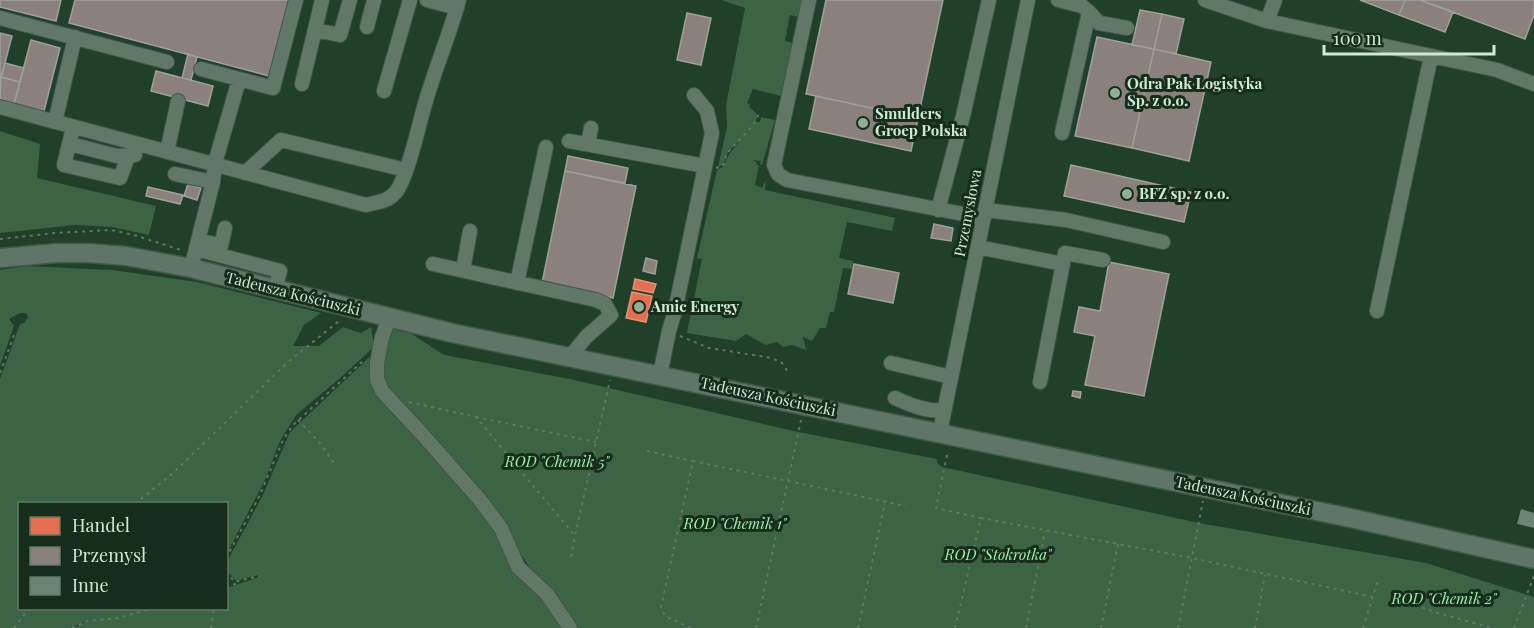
<svg xmlns="http://www.w3.org/2000/svg" width="1534" height="628" viewBox="0 0 1534 628" font-family="'Playfair Display',serif">
<rect width="100%" height="100%" fill="#20402a"/>
<path fill="#3b6344" d="M721,0H806L802,18L790,15L785,41L797,44L785,97L753,89L747,103L750,104L749,107L757,114L756,122H760L761,117L775,120L762,165L760,164L761,161L753,160L757,163L756,165H759L755,185L762,188L766,180L765,190L905,220L895,218L892,231L847,222L839,258L853,261L852,269L843,268L834,312H830L826,328H820L812,341L803,337L806,350L792,345L783,347L777,342L766,345L746,334L736,341L687,333L702,259L697,258L717,170L724,166C728,153 733,150 741,139L728,152L723,165L718,167L727,127L726,105L745,8Z
M0,131L40,144L37,178L156,206L149,235L112,227L75,225L0,233Z
M26,266L112,270L197,282L321,313L304,325L293,346H319L343,327L361,333L371,327L374,347L339,379L296,415L280,441L265,480L227,553L226,504H20V608H226L227,588L259,577L258,575L236,581L228,572L227,565L231,554L262,497L290,432L377,350L374,379L456,475L569,628H74L87,621L70,628H0V379L20,324L24,323L28,317L26,313H20L9,319L14,326L0,366V270Z
M389,319L444,355L570,379L798,432L937,459V463L942,467L1199,523L1426,563L1534,597V628H571L503,528L386,391L380,374Z"/>
<path fill="#e76f51" stroke="#e09478" stroke-width="1.5" d="M635,279L656,284L653,293L633,289Z
M632,292L652,296L646,322L626,318Z"/>
<path fill="#8a817c" stroke="#9ea196" stroke-width="1.5" d="M0,0H61L56,21L0,7Z
M75,0H289L269,76L69,23Z
M826,0H943L918,118L806,94Z
M1360,0H1405L1399,15Z
M1405,0H1420L1453,12L1445,32L1399,15Z
M1420,0H1534V15L1525,39Z
M1140,10L1162,14L1154,49L1132,45Z
M687,13L711,18L701,65L677,60Z
M1162,14L1184,19L1176,54L1154,49Z
M0,33L12,36L0,82Z
M1097,37L1154,49L1132,148L1075,136Z
M31,40L60,48L44,111L14,104Z
M1154,49L1211,62L1189,161L1132,148Z
M188,54L197,57L191,80L182,78Z
M5,63L24,68L20,82L1,77Z
M156,71L213,86L208,106L151,91Z
M1,77L20,82L14,103L0,99Z
M816,96L918,118L911,151L809,129Z
M568,156L628,168L625,183L565,171Z
M1071,165L1191,192L1184,222L1064,196Z
M565,171L636,186L613,298L542,283Z
M188,184L201,188L197,200L184,196Z
M148,187L183,195L180,204L146,196Z
M934,224L953,228L951,241L931,238Z
M646,258L657,261L655,274L643,271Z
M1109,262L1169,274L1144,396L1085,385L1095,336L1074,332L1079,307L1100,311Z
M854,264L899,273L893,303L848,294Z
M1073,391L1081,392L1080,398L1072,396Z"/>
<path fill="#698470" d="M1521,509L1534,513V528L1517,524Z"/>
<g fill="none" stroke-linecap="round" stroke-linejoin="round">
<defs>
<path id="minor" d="M427,0L457,8
M809,0L774,165L778,174L787,180L984,218
M1058,0L1082,6L1089,12L1062,133
M1205,0L1267,21L1497,70L1534,84
M1089,12L1099,23L1127,28
M0,18L167,62
M1267,21L1275,0
M367,27L374,0
M315,30L340,35L350,0
M201,69L273,88L296,0
M302,84L322,0
M384,91L410,0
M0,107L366,205C377,202 387,202 395,193C408,179 420,118 427,97C437,64 450,33 459,0
M55,122L75,37
M73,128L64,165L120,178L128,157
M569,141L705,166
M70,144L117,156L135,155
M588,144L591,128
M167,152L178,101
M245,173L281,140L406,170
M175,174L213,182
M938,210L963,116L989,0
M986,210L1066,220L1163,242
M199,240L221,246L225,228
M978,247L1063,264
M196,249L280,271L275,289
M433,264L596,300L605,304L611,315L586,337L570,357
M191,268L213,182L215,163L239,80
M463,270L470,231
M517,283L546,147
M1377,311L1431,56
M389,319L382,337L377,363V379L382,391L423,435L480,500L501,528L518,567L547,594L570,628
M891,363L951,377
M660,375L669,331L675,311L712,133L707,111L694,95
M1040,382L1065,253L1103,260
M895,398C912,406 926,411 944,411
M940,432L1028,0"/>
<path id="major" d="M0,258L57,253H88L126,256L191,268L452,333L1346,517L1534,559"/>
</defs>
<use href="#minor" stroke="#405847" stroke-width="16"/>
<use href="#major" stroke="#405847" stroke-width="21"/>
<path stroke="#617666" stroke-width="2" stroke-dasharray="3 4.5" stroke-linecap="butt" d="M716,168L723,166C725,162 725,156 728,152C735,144 757,124 758,115
M0,239L55,233L111,230L134,235L184,251
M680,336L709,348L772,358L782,363L788,372
M0,373L14,335
M409,402L476,417L575,536L610,380
M476,417L596,442
M298,420L319,442L334,463
M647,451L693,461
M947,455L936,508L981,518
M135,504L172,474L288,362L339,321
M571,557L575,536
M226,558L259,497L283,440L292,426L364,360
M226,572L235,582L259,576
M226,587L238,583
M1415,605L1438,613L1492,628
M14,628L29,608
M72,628L87,621L118,618L154,608
M211,628L214,608
M691,628L665,616L661,607L693,461L906,506
M756,628L801,420
M858,628L885,502
M955,628L981,518L1192,558L1373,597
M1026,628L1045,531
M1101,628L1118,544
M1178,628L1203,501
M1255,628L1265,575
M1363,628L1378,580
M1514,628L1534,576"/>
<use href="#minor" stroke="#617866" stroke-width="14"/>
<use href="#major" stroke="#5f7568" stroke-width="18"/>
</g>
<g fill="#91af97" stroke="#162d1b" stroke-width="2">
<circle cx="1115" cy="93" r="6"/>
<circle cx="863" cy="123" r="6"/>
<circle cx="1127" cy="194" r="6"/>
<circle cx="639" cy="307" r="6"/>
</g>
<g text-anchor="middle" stroke-width="6" stroke-linejoin="round" paint-order="stroke">
<g font-size="15" font-weight="bold" fill="#ceebd2" stroke="#162d1b" text-anchor="start">
<text x="1127" y="89">Odra Pak Logistyka<tspan x="1127" dy="17">Sp. z o.o.</tspan></text>
<text x="875" y="119">Smulders<tspan x="875" dy="17">Groep Polska</tspan></text>
<text x="1139" y="199">BFZ sp. z o.o.</text>
<text x="651" y="312">Amic Energy</text>
</g>
<g font-size="15" fill="#ceebd2" stroke="#162d1b">
<text transform="translate(968 213) rotate(-79)" y="5">Przemysłowa</text>
<text transform="translate(293 294) rotate(14)" y="5">Tadeusza Kościuszki</text>
<text transform="translate(768 397) rotate(12)" y="5">Tadeusza Kościuszki</text>
<text transform="translate(1243 496) rotate(12)" y="5">Tadeusza Kościuszki</text>
</g>
<g font-size="15" font-style="italic" fill="#9bf1ac" stroke="#162d1b">
<text x="557" y="467">ROD "Chemik 5"</text>
<text x="735" y="529">ROD "Chemik 1"</text>
<text x="998" y="560">ROD "Stokrotka"</text>
<text x="1444" y="604">ROD "Chemik 2"</text>
</g>
</g>
<rect x="18" y="502" width="210" height="108" fill="#162d1b" stroke="#607964" stroke-width="1.5"/>
<rect x="30" y="517" width="30" height="18" fill="#e76f51" stroke="#607964" stroke-width="1.5"/>
<text x="72" y="532" font-size="18" fill="#ceebd2">Handel</text>
<rect x="30" y="547" width="30" height="18" fill="#8a817c" stroke="#607964" stroke-width="1.5"/>
<text x="72" y="562" font-size="18" fill="#ceebd2">Przemysł</text>
<rect x="30" y="577" width="30" height="18" fill="#698470" stroke="#607964" stroke-width="1.5"/>
<text x="72" y="592" font-size="18" fill="#ceebd2">Inne</text>
<path d="M1324 45v9h170v-9" fill="none" stroke="#ceebd2" stroke-width="3"/>
<text x="1333" y="45" font-size="18" fill="#ceebd2" stroke="#162d1b" stroke-width="4.5" paint-order="stroke">100 m</text>
</svg>
